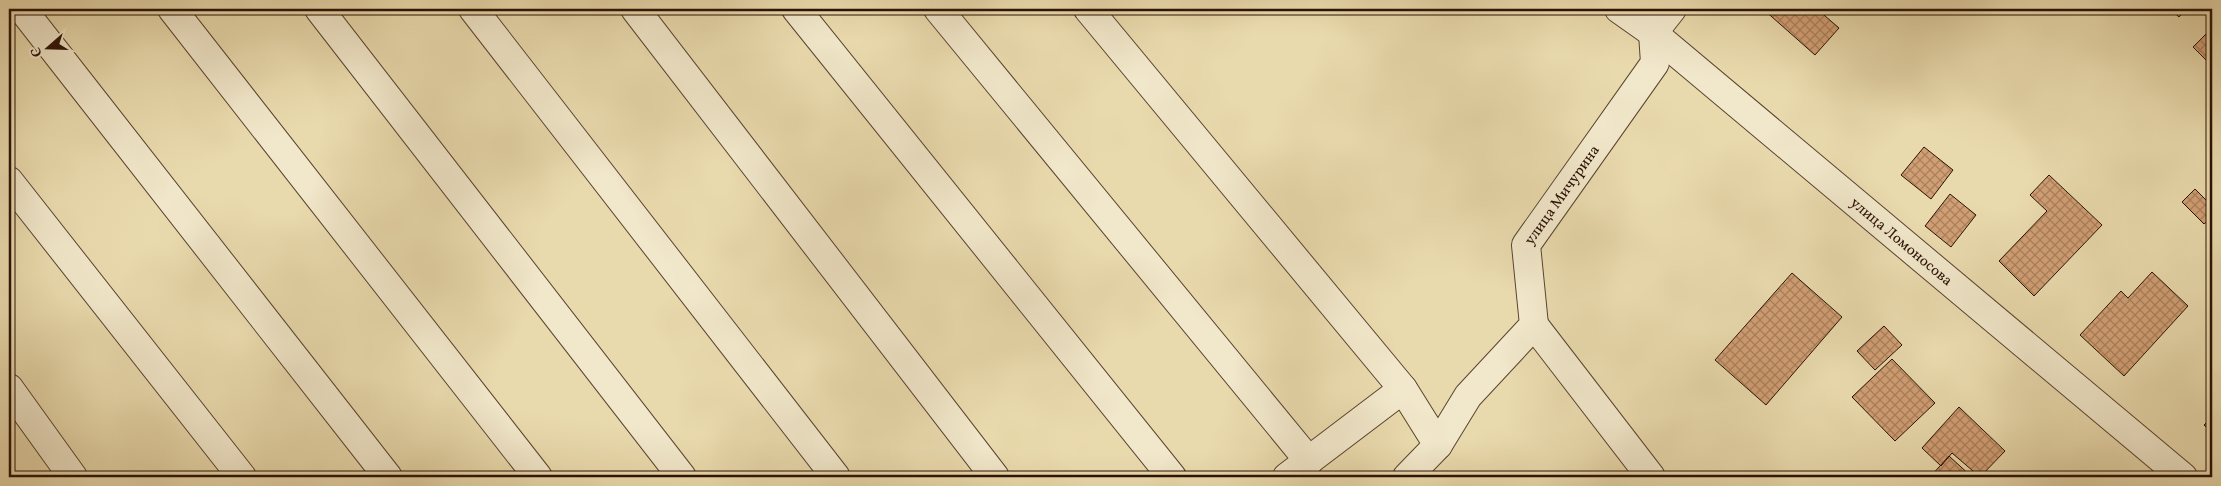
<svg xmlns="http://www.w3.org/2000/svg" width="2221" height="486" viewBox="0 0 2221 486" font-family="Vollkorn,serif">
<defs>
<pattern id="building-cross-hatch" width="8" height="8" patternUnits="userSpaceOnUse" patternTransform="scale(1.25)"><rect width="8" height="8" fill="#d19f74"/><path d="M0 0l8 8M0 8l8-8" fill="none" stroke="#aa805d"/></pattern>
</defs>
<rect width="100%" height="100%" fill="#e9daad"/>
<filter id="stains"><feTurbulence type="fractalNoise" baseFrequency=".004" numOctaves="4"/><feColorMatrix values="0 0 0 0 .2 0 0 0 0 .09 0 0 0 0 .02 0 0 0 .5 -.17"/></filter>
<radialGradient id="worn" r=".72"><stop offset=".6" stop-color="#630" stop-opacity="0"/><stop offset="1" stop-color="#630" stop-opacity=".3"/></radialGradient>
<path fill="url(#building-cross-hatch)" stroke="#2b1105" d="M1763,9H1817L1839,28L1815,55Z
M2170,9H2187L2179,17Z
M2212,28V66L2193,47Z
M1924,147L1953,170L1931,199L1901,175Z
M2049,175L2102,225L2034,296L1999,261L2047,211L2030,195Z
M2195,189L2212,206V217L2204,224L2182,202Z
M1950,194L1976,215L1951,247L1925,226Z
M2152,272L2188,306L2124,376L2080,335L2121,291L2128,298Z
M1792,273L1842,317L1766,405L1715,360Z
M1884,326L1902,345L1875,370L1857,351Z
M1892,359L1935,403L1895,441L1852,397Z
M1959,407L2005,451L1980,477L1952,453L1941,466L1922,448Z
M2212,417V433L2204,425Z
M1949,456L1972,477H1930Z"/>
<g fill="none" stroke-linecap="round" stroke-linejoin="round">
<defs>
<g id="minor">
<path d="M22,9L388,477"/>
<path d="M172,9L538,477"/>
<path d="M319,9L682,477"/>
<path d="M473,9L836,477"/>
<path d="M635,9L995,477"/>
<path d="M796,9L1172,477"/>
<path d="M938,9L1309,461"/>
<path d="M1088,9L1403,389L1438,445"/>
<path id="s1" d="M1619,9L1653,33L2183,477"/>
<path d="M9,181L242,477"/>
<path d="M1534,325L1651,477"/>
<path d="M9,388L73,477"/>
<path d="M1287,477L1403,389"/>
<path id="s2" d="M1407,477L1438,445L1468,396L1534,325L1526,245L1655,63L1653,33L1672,9"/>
</g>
</defs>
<use href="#minor" stroke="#5a432f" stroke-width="30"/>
<use href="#minor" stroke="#f1e7ca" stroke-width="28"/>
</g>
<g text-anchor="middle" stroke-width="4" stroke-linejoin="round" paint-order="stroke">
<g font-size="15" fill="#2b1105" stroke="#f1e7ca">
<text dy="5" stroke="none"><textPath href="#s2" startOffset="341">улица Мичурина</textPath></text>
<text dy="5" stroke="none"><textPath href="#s1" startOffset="366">улица Ломоносова</textPath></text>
</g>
</g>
<rect width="2221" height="486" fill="none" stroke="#e9daad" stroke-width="30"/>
<rect x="10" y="10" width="2201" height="466" fill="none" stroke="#2b1105" stroke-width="2.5"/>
<rect x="15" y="15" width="2191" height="456" fill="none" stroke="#2b1105"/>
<g transform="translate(48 48) rotate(250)" stroke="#f1e7ca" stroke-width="4" paint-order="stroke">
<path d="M0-4L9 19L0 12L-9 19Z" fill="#2b1105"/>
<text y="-8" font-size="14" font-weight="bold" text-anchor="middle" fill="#2b1105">С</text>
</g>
<rect width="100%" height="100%" filter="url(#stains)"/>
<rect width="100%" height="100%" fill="url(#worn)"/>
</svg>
